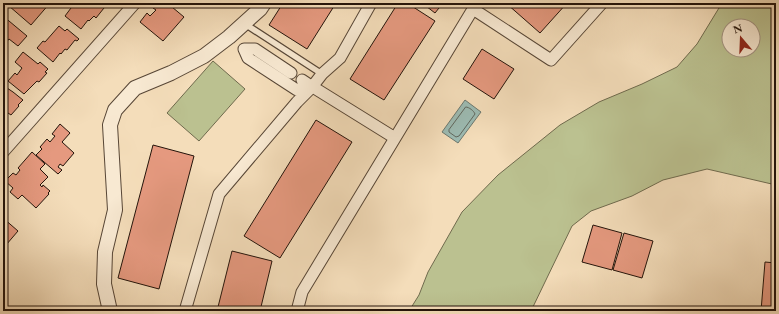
<svg xmlns="http://www.w3.org/2000/svg" width="779" height="314" viewBox="0 0 779 314" font-family="'EB Garamond',serif">
<rect width="100%" height="100%" fill="#f4ddba"/>
<filter id="stains"><feTurbulence type="fractalNoise" baseFrequency=".005" numOctaves="4"/><feColorMatrix values="0 0 0 0 .2 0 0 0 0 .09 0 0 0 0 .02 0 0 0 .5 -.17"/></filter>
<radialGradient id="worn" r=".72"><stop offset=".6" stop-color="#630" stop-opacity="0"/><stop offset="1" stop-color="#630" stop-opacity=".3"/></radialGradient>
<path fill="#bbc190" stroke="#6f6a4d" fill-rule="evenodd" d="M722,3H776V185L707,169L663,180L632,196L591,211L572,226L531,311H409L419,295L428,272L462,212L498,175L560,125L599,102L642,84L677,67L697,44ZM729,26H753V50H729Z
M213,61L245,89L199,141L167,113Z"/>
<path fill="#9cbbb3" stroke="#6c786f" d="M465,100L481,112L458,143L442,132Z"/>
<g fill="none" stroke-linecap="round" stroke-linejoin="round">
<path stroke="#60675e" stroke-width="1" d="M466,107C469,107 474,111 475,114L459,136L456,137L449,132V130Z"/>
</g>
<path fill="#e5997f" stroke="#23130a" d="M11,3H50L31,25L9,6Z
M69,3H104L101,6L104,8L96,18L94,16L89,21L88,20L81,29L65,16L71,8L68,5Z
M158,3H172L174,5L172,7L184,17L163,41L140,22L147,13L150,16L156,10L153,8Z
M283,3H336L307,49L269,25Z
M398,3H407L435,21L384,100L350,79Z
M422,3H443L435,13Z
M508,3H567L540,33L507,4Z
M3,16L27,36L18,46L9,39L4,45L6,47L3,50Z
M59,26L65,31L67,29L79,39L77,41L75,40L67,50L65,49L61,54L60,53L53,62L37,48L43,41L45,42Z
M482,49L514,69L494,99L463,79Z
M23,52L38,64L40,62L48,69L45,72L47,73L39,82L37,81L24,94L8,81L15,73L17,75L22,68L15,62Z
M7,88L13,92L23,100L18,105L19,106L11,115L8,113L3,119V89L5,90Z
M316,120L352,142L280,258L244,236Z
M60,124L70,133L62,142L74,153L63,166L60,164L58,167L62,170L58,174L36,155L42,149L40,147L47,139L50,142L55,136L52,134Z
M153,145L194,156L159,289L118,278Z
M32,152L45,164L40,169L48,177L40,185L42,187L43,185L50,191L48,193L49,194L36,208L22,195L18,199L10,192L13,188L5,181L13,173L16,175L20,170L18,168Z
M3,218L18,231L6,245L3,242Z
M593,225L622,233L612,270L582,262Z
M624,233L653,241L642,278L613,270Z
M232,251L272,261L260,311H217Z
M765,262L776,263V311H761Z"/>
<g fill="none" stroke-linecap="round" stroke-linejoin="round">
<defs>
<path id="service" d="M245,24L322,74"/>
<path id="minor" d="M473,9L551,60L602,3
M291,73L255,49H244L248,58L297,90L308,84L302,80
M308,84L395,138
M3,152L135,3
M185,311L219,194L297,102L312,87L322,74L340,58L371,3
M297,311L302,292L473,9L478,3"/>
<path id="tertiary" d="M110,311L104,284L105,252L115,210L110,125L115,110L135,88L171,73L204,56L229,37L260,9L264,3"/>
</defs>
<use href="#service" stroke="#574636" stroke-width="8"/>
<use href="#minor" stroke="#574636" stroke-width="13"/>
<use href="#tertiary" stroke="#574636" stroke-width="16"/>
<use href="#service" stroke="#f8e9d2" stroke-width="5.5"/>
<use href="#minor" stroke="#f8e9d2" stroke-width="11"/>
<use href="#tertiary" stroke="#f8e9d2" stroke-width="14"/>
</g>
<rect width="779" height="314" fill="none" stroke="#f4ddba" stroke-width="16"/>
<rect x="4" y="4" width="771" height="306" fill="none" stroke="#23130a" stroke-width="2"/>
<rect x="8" y="8" width="763" height="298" fill="none" stroke="#23130a"/>
<g transform="translate(741 38) rotate(341)"><circle r="19" fill="#f8e9d2" stroke="#a39382"/>
<path d="M0-3L7 15L0 10L-7 15Z" fill="#8f2418"/>
<text y="-6" font-size="11" font-weight="bold" text-anchor="middle" fill="#23130a">N</text>
</g>
<rect width="100%" height="100%" filter="url(#stains)"/>
<rect width="100%" height="100%" fill="url(#worn)"/>
</svg>
